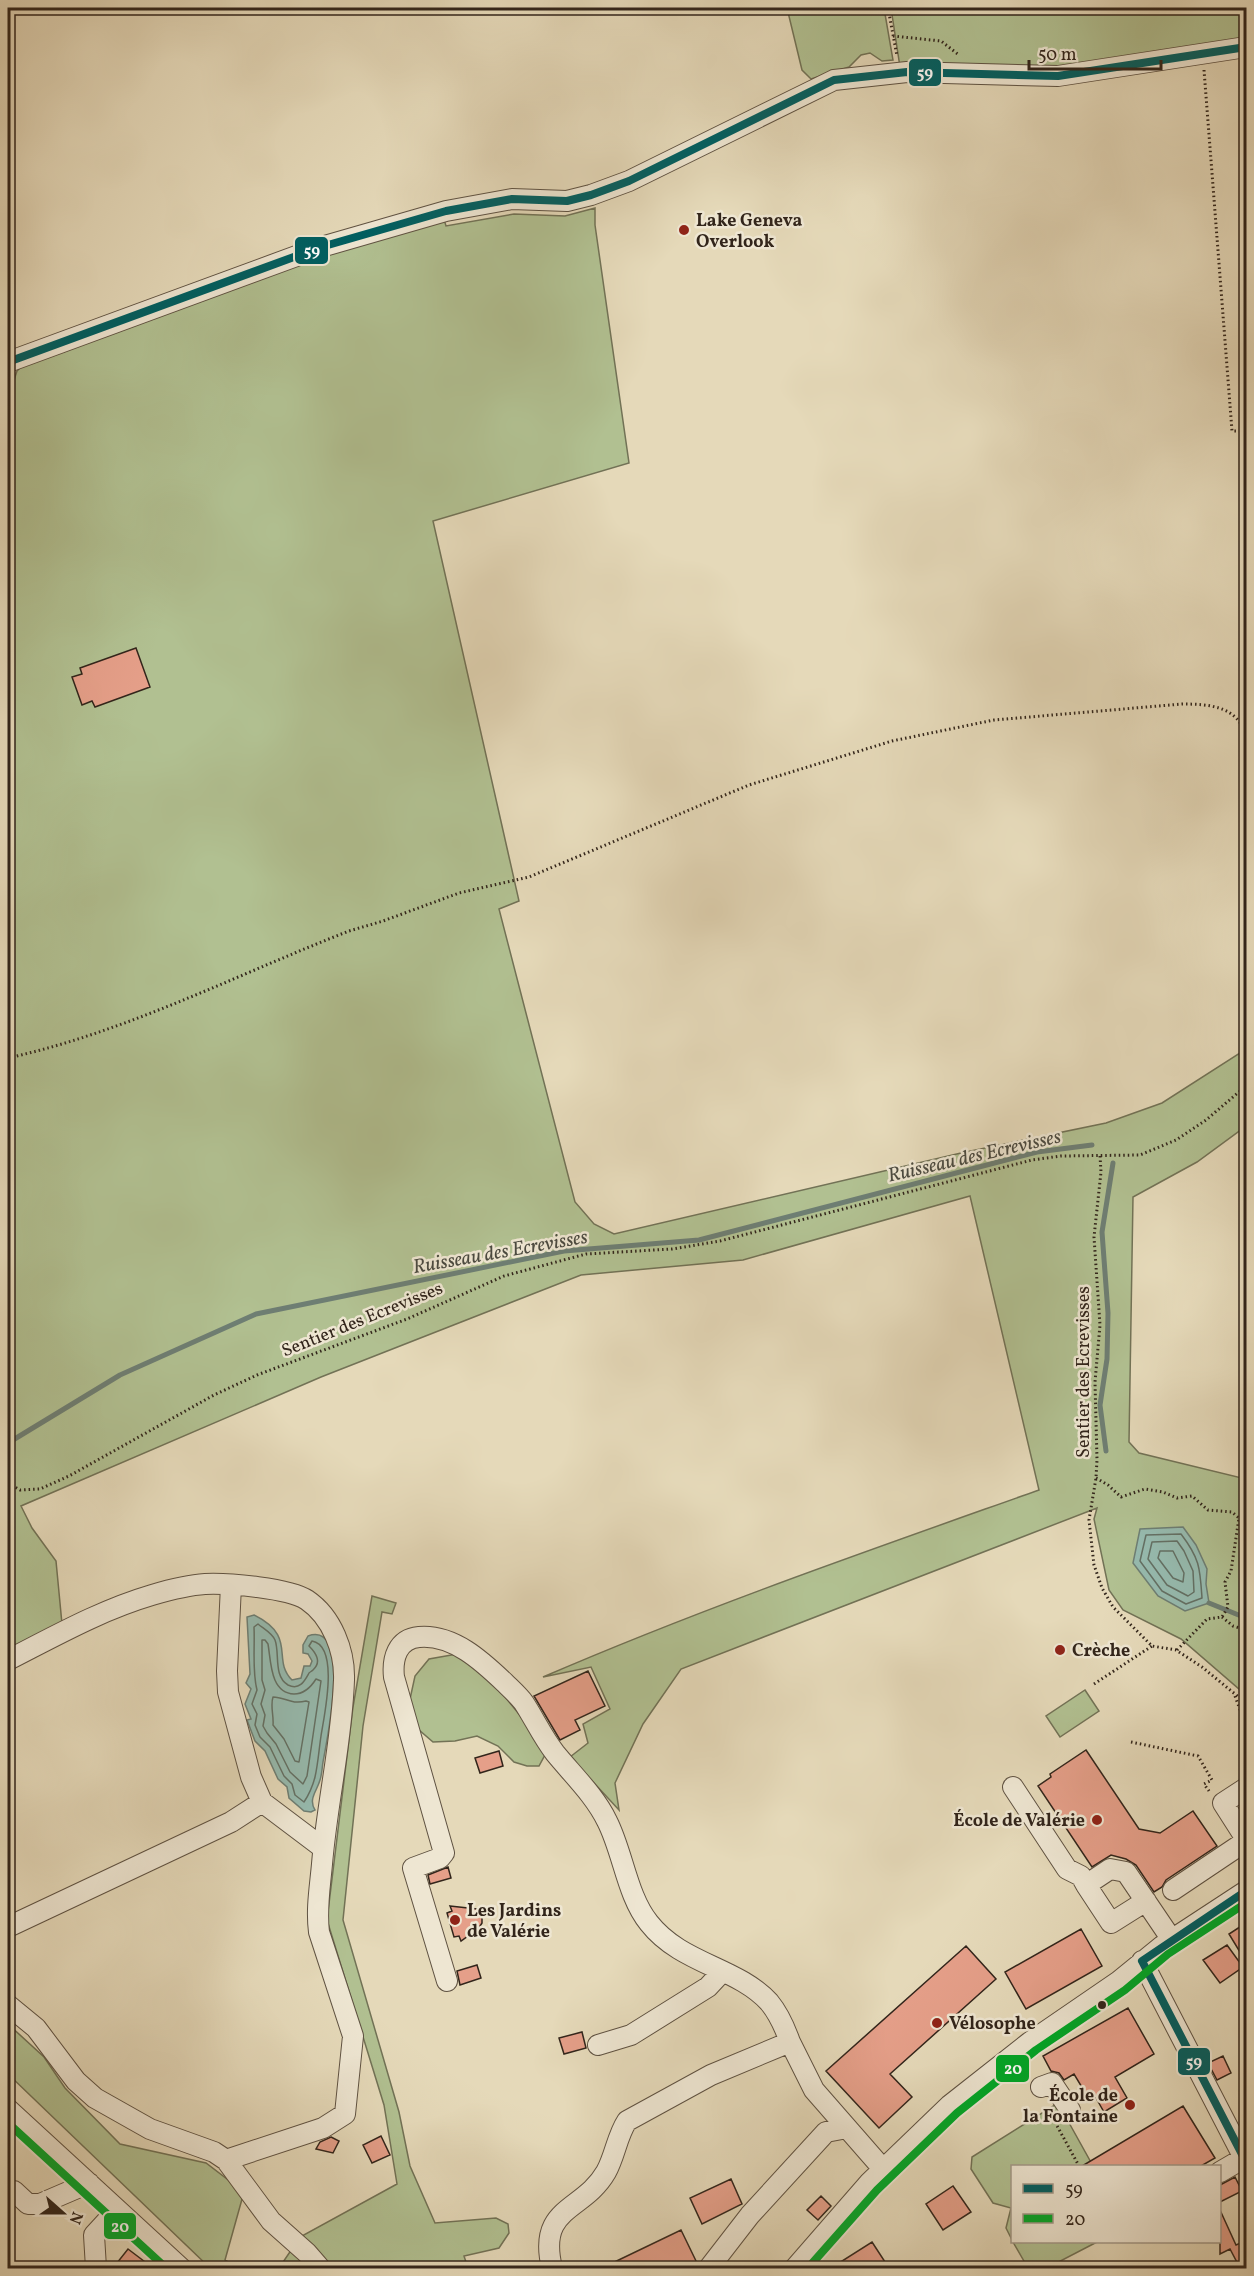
<svg xmlns="http://www.w3.org/2000/svg" width="1254" height="2276" viewBox="0 0 1254 2276" font-family="Vollkorn,serif">
<rect width="100%" height="100%" fill="#e5d9b9"/>
<filter id="stains"><feTurbulence type="fractalNoise" baseFrequency=".00333" numOctaves="4"/><feColorMatrix values="0 0 0 0 .2 0 0 0 0 .09 0 0 0 0 .02 0 0 0 .5 -.17"/></filter>
<radialGradient id="worn" r=".72"><stop offset=".6" stop-color="#630" stop-opacity="0"/><stop offset="1" stop-color="#630" stop-opacity=".3"/></radialGradient>
<path fill="#b1c091" stroke="#727256" stroke-width="1.5" d="M787,8H884L893,60L882,61L870,53L861,55L849,67L811,79L802,70Z
M891,8H1246V41L1058,71L900,67Z
M595,208V225L629,463L433,521L519,901L499,909L575,1202L594,1224L614,1234L961,1153L1106,1123L1162,1103L1246,1049V1126L1197,1162L1133,1197L1129,1442L1139,1453L1246,1479V1695L1181,1639L1123,1610L1109,1590L1094,1519L1097,1508L681,1669L643,1724L615,1783L619,1810L570,1757L588,1743L583,1724L610,1709L591,1667L543,1677C705,1607 873,1549 1039,1490L970,1196L743,1260L581,1275L321,1377L21,1506L32,1528L56,1561L62,1624L8,1653V386L13,383L17,371L25,363L195,298L443,216L446,226L514,214L565,216Z
M372,1596L396,1603L392,1614L382,1612L363,1726L343,1920L399,2112L410,2166L435,2223L496,2218L508,2224L509,2233L499,2248L464,2256L468,2268H279L300,2237L397,2184L384,2105L327,1920L353,1707Z
M457,1654L485,1672L531,1729L546,1753L539,1766H527L514,1762L498,1746L477,1736L455,1741L433,1742L418,1729L410,1699L415,1676L429,1659Z
M1085,1690L1099,1711L1060,1737L1046,1716Z
M8,2024L44,2057L65,2088L120,2144L206,2163L244,2192L225,2260L238,2268H210L8,2074Z
M1058,2103L1093,2166H1012V2240L1006,2228L1011,2208L993,2203L971,2169L972,2157Z
M1013,2242H1097L1047,2268H1028Z"/>
<path fill="#96baae" stroke="#6e7e73" stroke-width="1.5" d="M1183,1527L1196,1545L1207,1569L1206,1584L1209,1603L1185,1611L1158,1596L1133,1563L1140,1529Z
M254,1615C298,1637 271,1659 292,1680L301,1678L304,1666H310L312,1661L308,1654L303,1653V1645L308,1636C353,1620 326,1745 323,1762C322,1768 322,1774 320,1780C317,1791 308,1799 315,1810L311,1812L304,1811L289,1798L287,1787L278,1779L265,1751L255,1741L247,1720L251,1719L245,1704L251,1689L246,1683L250,1674L247,1617Z"/>
<g fill="none" stroke-linecap="round" stroke-linejoin="round">
<path stroke="#647064" stroke-width="1.5" d="M1181,1534C1200,1559 1200,1568 1202,1598L1186,1604L1162,1591L1140,1561L1146,1535Z
M1177,1541L1184,1551L1193,1571L1194,1592L1188,1596L1167,1585L1148,1559L1152,1542Z
M1160,1551H1173L1184,1573L1183,1582L1173,1578L1158,1558Z
M258,1624C264,1629 272,1633 275,1640C280,1653 273,1676 288,1685C300,1691 305,1680 309,1673C310,1672 312,1671 313,1670C322,1662 316,1653 309,1646L312,1641C340,1646 324,1716 321,1736C319,1749 318,1764 315,1777C313,1785 308,1796 304,1802L295,1795L292,1784L284,1776L270,1747L260,1737L255,1725L257,1714L252,1704L257,1690C252,1671 255,1647 254,1627Z
M262,1640H265L268,1644C271,1661 270,1693 294,1694C304,1694 311,1687 316,1679L321,1681L307,1776L303,1784L290,1772L276,1744L267,1733L263,1726L265,1715L261,1704L265,1690L262,1680Z
M273,1697C285,1697 291,1705 306,1701L309,1702L299,1762L295,1761L284,1739L273,1725C274,1716 270,1706 273,1697Z"/>
<path stroke="#6e7e73" stroke-width="5" d="M8,1443L120,1375L256,1314L564,1251L699,1240L1037,1152L1092,1145
M1106,1451L1100,1405L1107,1359L1108,1313L1102,1232L1113,1163
M1209,1603L1246,1618"/>
</g>
<path fill="#e59f89" stroke="#32251b" stroke-width="1.5" d="M136,648L150,687L95,707L92,701L82,705L72,677L82,674L80,668Z
M588,1671L605,1706L575,1720L580,1730L560,1740L534,1696Z
M1086,1750L1139,1829L1160,1833L1193,1811L1217,1846L1166,1880L1162,1887L1154,1892L1136,1865L1126,1859L1111,1855L1092,1867L1038,1786L1051,1777L1050,1774Z
M499,1751L503,1766L480,1773L475,1758Z
M448,1867L451,1878L430,1884L428,1875Z
M450,1906L477,1909L482,1913V1923L479,1928L461,1941L459,1936L454,1937L447,1913L452,1911Z
M1246,1923V1962L1229,1934Z
M1081,1929L1102,1966L1026,2009L1005,1972Z
M1227,1945L1243,1967L1220,1983L1203,1960Z
M966,1946L996,1979L890,2074L912,2097L879,2128L826,2071Z
M477,1965L481,1978L460,1985L457,1971Z
M1128,2008L1154,2054L1115,2077L1127,2098L1104,2112L1092,2091L1086,2094L1074,2074L1064,2080L1059,2073L1051,2071L1043,2056Z
M582,2032L586,2048L564,2054L559,2038Z
M1223,2056L1231,2073L1217,2080L1208,2063Z
M1183,2106L1215,2158L1201,2166H1082Z
M381,2136L390,2155L372,2163L363,2145Z
M331,2137L339,2141L333,2153L316,2149L320,2142Z
M1235,2177L1242,2191L1220,2202V2185Z
M731,2179L742,2204L702,2224L690,2198Z
M953,2186L971,2212L943,2230L926,2204Z
M821,2196L831,2206L818,2220L807,2210Z
M1220,2210L1236,2245L1243,2242L1246,2249V2268H1240L1230,2249L1220,2254Z
M681,2230L698,2265L697,2268H602Z
M872,2242L889,2268H831Z
M128,2249L153,2268H113Z"/>
<g fill="none" stroke-linecap="round" stroke-linejoin="round">
<defs>
<path id="minor" d="M8,362L321,247L446,211L512,199L567,201L591,195L629,181L834,80L907,72L1058,76L1246,47
M231,1585L227,1671L228,1692L251,1777L262,1802
M8,1660C55,1636 101,1610 152,1595C169,1590 187,1585 205,1584C228,1583 289,1588 307,1600C332,1617 345,1651 344,1680C342,1741 327,1803 322,1864C320,1887 316,1909 319,1932L353,2036L345,2114L323,2128L226,2160L271,2221L307,2253L320,2268
M1013,1787L1067,1869L1081,1876L1086,1885
M1246,1788L1223,1803L1246,1839
M1173,1890L1246,1841
M1146,1901L1111,1923L1086,1885L1110,1869L1126,1872L1172,1940
M8,1927L231,1822L262,1802L323,1848
M1142,1961L1246,2162
M447,1981L413,1868L440,1858L444,1853L394,1677C392,1659 397,1639 419,1637C453,1634 482,1661 505,1683C511,1689 519,1696 524,1703C535,1720 542,1736 555,1753C573,1775 595,1796 607,1821C623,1852 627,1896 649,1923C681,1964 737,1967 769,2002C779,2014 785,2028 790,2042
M8,2005L36,2028L76,2081L95,2098L150,2129L214,2152L226,2160
M598,2045L631,2035L708,1987L722,1972
M1041,2087L1052,2083L1070,2110
M8,2109L181,2268
M1220,2172L1244,2158
M14,2191L28,2204H40L89,2183
M96,2268L94,2235L117,2210
M552,2268C537,2206 583,2212 606,2172C615,2156 617,2136 627,2121L711,2075L790,2042L814,2090L883,2169
M709,2268L750,2215L826,2132L847,2128
M795,2268L869,2183L950,2105L1030,2042L1119,1981L1162,1946L1246,1891"/>
</defs>
<use href="#minor" stroke="#5f5242" stroke-width="22"/>
<path stroke="#32251b" stroke-width="3" stroke-dasharray="1.5 3" stroke-linecap="butt" d="M888,8L897,56
M893,36L941,41L959,55
M1204,70L1232,431H1246
M8,1058C126,1032 236,975 349,931L383,921L459,893L529,877L749,785L892,741L994,720L1182,704C1209,704 1239,706 1246,737
M1100,1156L1101,1172L1094,1237L1100,1325L1095,1382L1097,1460L1096,1478L1089,1520L1094,1565L1102,1588L1113,1607L1152,1646L1176,1650L1202,1667L1246,1703
M1096,1478L1108,1485L1121,1497L1145,1489L1163,1492L1177,1498L1192,1496L1208,1510L1232,1512L1239,1518L1231,1571L1225,1582L1228,1607L1222,1617
M8,1483L20,1490L40,1489L69,1476L214,1395L257,1375L407,1319L504,1276L586,1254L672,1249L720,1241L1032,1160L1061,1156L1140,1155L1176,1140L1206,1120L1246,1086
M1222,1617L1233,1626L1246,1630
M1177,1650L1207,1619L1222,1617
M1094,1684L1152,1646
M1235,1696L1246,1726
M1131,1742L1198,1756L1212,1780L1204,1784L1209,1791
M1055,2122L1079,2166"/>
<use href="#minor" stroke="#eee6d2" stroke-width="20"/>
<defs>
<path id="bus-1" d="M8,362L321,247L446,211L512,199L567,201L591,195L629,181L834,80L907,72L1058,76L1246,47
M1142,1961L1246,2162
M1142,1961L1246,1891"/>
<path id="bus-2" d="M8,2123L166,2268
M808,2268L877,2190L957,2113L1036,2050L1125,1990L1168,1954L1246,1903"/>
</defs>
<use href="#bus-1" stroke="#eee6d2" stroke-width="12"/>
<use href="#bus-2" stroke="#eee6d2" stroke-width="12"/>
<use href="#bus-1" stroke="#005f61" stroke-width="8"/>
<use href="#bus-2" stroke="#00a828" stroke-width="8"/>
</g>
<g fill="#8f2418" stroke="#eee6d2" stroke-width="2">
<circle cx="684" cy="230" r="6"/>
<circle cx="1060" cy="1650" r="6"/>
<circle cx="1097" cy="1820" r="6"/>
<circle cx="455" cy="1920" r="6"/>
<circle cx="937" cy="2023" r="6"/>
<circle cx="1130" cy="2105" r="6"/>
</g>
<circle fill="#32251b" stroke="#eee6d2" stroke-width="2" cx="1102" cy="2005" r="5"/>
<g text-anchor="middle" stroke-width="5" stroke-linejoin="round" paint-order="stroke">
<g font-size="18" font-weight="bold" fill="#32251b" stroke="#eee6d2" text-anchor="start">
<text x="696" y="226">Lake Geneva<tspan x="696" dy="21">Overlook</tspan></text>
<text x="1072" y="1656">Crèche</text>
<text x="1085" y="1826" text-anchor="end">École de Valérie</text>
<text x="467" y="1916">Les Jardins<tspan x="467" dy="21">de Valérie</tspan></text>
<text x="949" y="2029">Vélosophe</text>
<text x="1118" y="2101" text-anchor="end">École de<tspan x="1118" dy="21">la Fontaine</tspan></text>
</g>
<g font-size="18" fill="#32251b" stroke="#eee6d2">
<text transform="translate(362 1319) rotate(-22)" y="6">Sentier des Ecrevisses</text>
<text transform="translate(1083 1372) rotate(-90)" y="6">Sentier des Ecrevisses</text>
</g>
<g font-size="20" font-style="italic" fill="#4b4a40" stroke="#eee6d2">
<text transform="translate(974 1155) rotate(-13)" y="7">Ruisseau des Ecrevisses</text>
<text transform="translate(500 1251) rotate(-10)" y="7">Ruisseau des Ecrevisses</text>
</g>
</g>
<g stroke="#eee6d2" stroke-width="2">
<rect x="908" y="58" width="34" height="29" rx="6" fill="#005f61"/>
<rect x="294" y="236" width="35" height="29" rx="6" fill="#005f61"/>
<rect x="1177" y="2047" width="34" height="29" rx="6" fill="#005f61"/>
<rect x="995" y="2054" width="35" height="29" rx="6" fill="#00a828"/>
<rect x="103" y="2212" width="34" height="28" rx="6" fill="#00a828"/>
</g>
<g font-size="16" text-anchor="middle" font-weight="bold" fill="#fff">
<text x="925" y="78">59</text>
<text x="312" y="256">59</text>
<text x="1194" y="2067">59</text>
<text x="1013" y="2074">20</text>
<text x="120" y="2232">20</text>
</g>
<rect width="1254" height="2276" fill="none" stroke="#e5d9b9" stroke-width="30"/>
<rect x="9" y="9" width="1236" height="2258" fill="none" stroke="#32251b" stroke-width="3"/>
<rect x="15" y="15" width="1224" height="2246" fill="none" stroke="#32251b" stroke-width="1.5"/>
<rect x="1011" y="2165" width="210" height="78" fill="#eee6d2" stroke="#a39989" stroke-width="1.5"/>
<rect x="1023" y="2184" width="30" height="9" fill="#005f61" stroke="#a39989" stroke-width="1.5"/>
<text x="1065" y="2195" font-size="18" fill="#32251b">59</text>
<rect x="1023" y="2214" width="30" height="9" fill="#00a828" stroke="#a39989" stroke-width="1.5"/>
<text x="1065" y="2225" font-size="18" fill="#32251b">20</text>
<g transform="translate(63 2213) rotate(111)" stroke="#eee6d2" stroke-width="4.5" paint-order="stroke">
<path d="M0-4.5L10 22L0 15L-10 22Z" fill="#32251b"/>
<text y="-9" font-size="16" font-weight="bold" text-anchor="middle" fill="#32251b">N</text>
</g>
<path d="M1029 60v9h132v-9" fill="none" stroke="#32251b" stroke-width="3"/>
<text x="1038" y="60" font-size="18" fill="#32251b" stroke="#eee6d2" stroke-width="4.5" paint-order="stroke">50 m</text>
<rect width="100%" height="100%" filter="url(#stains)"/>
<rect width="100%" height="100%" fill="url(#worn)"/>
</svg>
